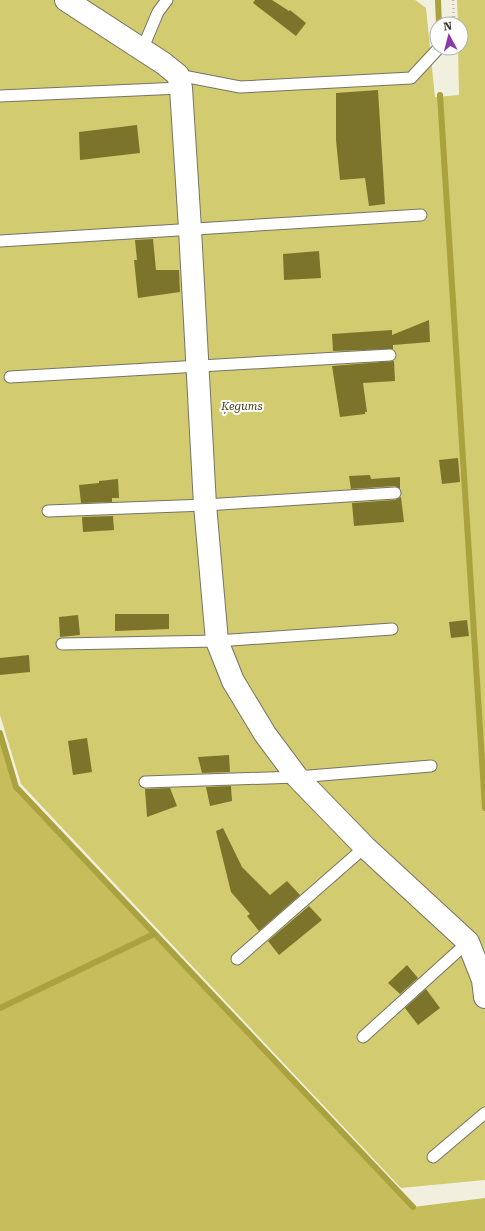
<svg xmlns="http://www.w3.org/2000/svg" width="485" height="1231" viewBox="0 0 485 1231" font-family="'Roboto Serif',serif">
<rect width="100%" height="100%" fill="#f1f0df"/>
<path fill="#d3cb70" d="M0,0H415L426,8L435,97L459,95L458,48H461V24H458L457,0H485V1180L401,1188L21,784L0,715Z"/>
<path fill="#c6bd5c" d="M0,733L16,787L413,1207L485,1198V1231H0Z"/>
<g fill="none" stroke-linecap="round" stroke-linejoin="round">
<path stroke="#aaa13f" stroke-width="6" d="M438,0L439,24
M440,95L485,808
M0,733L16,787L413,1207
M0,1008L154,934"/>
</g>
<path fill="#7b742a" d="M255,0H272L289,11L290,10L306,23L296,36L253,3Z
M378,90L385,204L369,206L365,178L340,180L336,140V93Z
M137,125L140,153L80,160L79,132Z
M153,239L156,270H179L180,292L138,298L134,260H137L135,240Z
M319,251L321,278L284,280L283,254Z
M429,320L430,342L393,345V349L333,351L332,334L392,330V335Z
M394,361L395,381L363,383L367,412H365V414L340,417L332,366Z
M458,458L460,482L442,484L439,460Z
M370,475L371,479L400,477V489L395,486L351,489L349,476Z
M118,479L119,498H112V502L81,503L79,485L99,483V481Z
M401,497L404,522L354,526L352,503L395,500Z
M113,516L114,530L83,532L82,517Z
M115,614H169V629L115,631Z
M78,615L80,635L60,637L59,617Z
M467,620L469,636L451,638L449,622Z
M29,655L30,672L0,675V658Z
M87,738L92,772L73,775L68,741Z
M229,755L230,772L202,773L198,757Z
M231,786L232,801L210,806L206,787Z
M170,788L177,806L147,817L145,789Z
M223,828L242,867L270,895L287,881L300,895L259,931L247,916L250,914L231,892L216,831Z
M309,906L322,920L279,955L268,941Z
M407,965L418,978L400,994L388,983Z
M426,989L440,1008L418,1025L405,1008Z"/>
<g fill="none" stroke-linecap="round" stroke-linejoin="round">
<defs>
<path id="lane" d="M142,50L158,12L167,0
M178,75L240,87L411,78L437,50
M0,96L181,88
M0,241L421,215
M10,377L390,355
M48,511L205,505L395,493
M62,644L217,641L392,629
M145,782L297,777L431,766
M237,959L365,847
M363,1037L468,942
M433,1157L485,1113"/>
<path id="street" d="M66,0L163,63L178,75L181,88L190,229L205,505L217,641L233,681L265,734L297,777L365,847L468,942L483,980L485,997"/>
</defs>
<use href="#lane" stroke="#757465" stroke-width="13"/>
<use href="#street" stroke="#757465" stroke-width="24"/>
<path stroke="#bab9ac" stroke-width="2.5" stroke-dasharray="1 3" stroke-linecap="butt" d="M453,0L454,24"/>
<use href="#lane" stroke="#fff" stroke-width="11"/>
<use href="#street" stroke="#fff" stroke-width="22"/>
</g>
<g text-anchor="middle" stroke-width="4" stroke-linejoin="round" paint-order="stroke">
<g font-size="11" font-style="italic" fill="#413d14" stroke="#fff">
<text x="242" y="410">Ķegums</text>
</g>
</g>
<g transform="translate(449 36) rotate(353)"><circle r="19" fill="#ffffff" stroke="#b1b1ae"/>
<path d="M0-3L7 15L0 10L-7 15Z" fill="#883aab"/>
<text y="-6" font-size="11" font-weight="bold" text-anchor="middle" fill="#3c3b35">N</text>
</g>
</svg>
